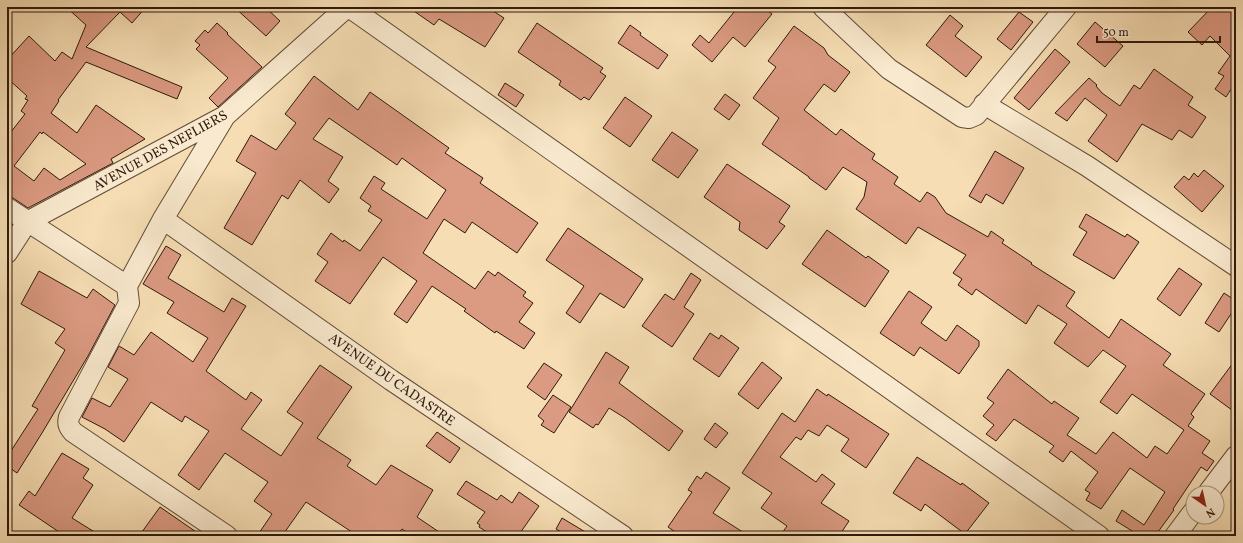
<svg xmlns="http://www.w3.org/2000/svg" width="1243" height="543" viewBox="0 0 1243 543" font-family="Vollkorn,serif">
<rect width="100%" height="100%" fill="#f6ddb3"/>
<filter id="stains"><feTurbulence type="fractalNoise" baseFrequency=".005" numOctaves="4"/><feColorMatrix values="0 0 0 0 .2 0 0 0 0 .09 0 0 0 0 .02 0 0 0 .5 -.17"/></filter>
<radialGradient id="worn" r=".72"><stop offset=".6" stop-color="#630" stop-opacity="0"/><stop offset="1" stop-color="#630" stop-opacity=".3"/></radialGradient>
<path fill="#db9a82" stroke="#2f1a0e" fill-rule="evenodd" d="M66,7H146L132,23L120,12L86,47L182,87L177,99L86,62L58,100L59,101L51,113L77,133L96,105L145,139L111,159L113,163L28,208L13,198L7,197V137L25,114L21,111L28,100L25,99L27,96L7,78V60L29,36L55,61L62,52L72,59L86,25ZM40,132L42,134L43,132L86,164L60,180L44,168L34,181L14,166Z
M234,7H265L280,21L266,36Z
M408,7H487L504,18L485,47L439,19L434,25Z
M738,7H763L772,14L745,47L733,37L712,62L692,45L700,35L709,43Z
M1212,7H1224L1236,16V83H1235L1226,97L1215,89L1224,76L1218,73L1230,56L1210,36L1202,45L1188,32Z
M1019,12L1033,22L1011,50L997,39Z
M950,15L963,26L955,36L982,57L966,77L926,45Z
M1095,22L1123,46L1105,67L1077,44Z
M217,23L228,33L227,34L262,67L218,107L209,98L228,78L196,49L200,45L195,41L205,30L208,33Z
M537,23L603,68L600,72L606,76L589,100L584,97L581,100L559,85L561,81L518,52Z
M630,25L641,33L640,35L668,55L658,69L618,43Z
M794,26L824,48L828,55L850,72L835,92L824,84L804,110L836,135L841,129L858,142L875,154L872,159L898,177L894,184L920,202L927,192L935,197L946,213L988,237L991,231L1004,240L1002,243L1032,263L1031,264L1075,292L1066,306L1109,338L1121,319L1171,354L1163,365L1205,394L1191,414L1194,417L1188,426L1210,441L1202,453L1214,461L1207,471L1201,467L1173,509L1174,510L1155,536H1136L1137,534L1116,521L1122,510L1144,525L1165,492L1130,468L1101,509L1086,500L1090,493L1085,490L1098,472L1071,451L1063,462L1049,452L1054,446L1014,419L996,441L986,434L994,425L983,416L994,403L987,398L1008,369L1052,404L1054,401L1079,418L1067,435L1096,454L1113,432L1147,458L1155,446L1167,454L1184,430L1132,394L1117,414L1100,402L1126,366L1103,350L1088,367L1054,343L1067,324L1038,305L1026,324L976,289L972,295L958,285L962,279L953,273L966,255L918,227L906,244L856,209L864,197L867,182L843,167L826,190L809,178V177L762,144L779,118L753,98L776,67L768,61Z
M1055,49L1070,62L1029,110L1014,98Z
M1154,69L1193,97L1188,105L1206,117L1192,138L1179,130L1172,140L1142,124L1117,162L1088,141L1107,115L1085,98L1067,121L1055,113L1089,78L1097,85L1096,86L1102,93L1120,106L1134,85L1140,89Z
M314,76L358,110L370,92L449,148L445,153L483,178L480,183L538,223L517,253L472,222L465,233L444,219L423,253L475,289L488,271L495,276L498,272L526,292L523,296L533,303L519,322L535,333L524,349L496,331L495,333L464,311L466,309L432,286L407,323L394,314L417,281L383,257L350,304L315,281L328,262L317,254L331,233L343,242L344,240L360,251L382,220L368,211L371,206L360,198L374,176L385,183L381,189L427,219L446,190L402,158L397,165L329,118L313,139L343,157L328,181L339,189L329,203L300,180L288,199L282,195L252,245L224,228L256,173L236,161L251,135L276,150L296,123L285,114Z
M505,83L524,95L516,107L498,95Z
M725,94L740,105L729,120L714,109Z
M625,97L652,116L630,147L603,128Z
M672,132L698,150L678,178L652,160Z
M995,151L1024,168L1003,204L986,194L981,203L969,196Z
M727,164L790,206L779,222L785,226L767,249L739,230L740,222L704,197Z
M1204,170L1224,186L1202,212L1174,187L1184,176L1189,180L1194,173L1198,177Z
M1086,214L1125,237L1127,234L1139,242L1114,279L1073,255L1087,232L1079,227Z
M568,228L643,279L624,308L600,293L580,323L566,313L584,286L546,260Z
M827,230L866,258L868,256L889,271L865,307L802,264Z
M166,246L181,255L168,278L224,312L232,298L246,306L206,371L246,400L251,392L262,400L241,429L281,456L303,423L287,412L320,365L352,387L317,438L351,460L347,466L376,485L391,465L433,490L417,517L445,536H412L402,529L397,536H358L306,502L282,536H257L272,514L254,501L268,482L225,453L199,490L178,475L209,431L185,416L182,422L151,402L124,442L105,429L82,417L92,398L110,407L128,379L108,367L119,346L134,355L151,332L193,362L208,338L167,313L174,302L143,284Z
M1179,268L1202,284L1180,316L1157,299Z
M39,271L87,298L93,289L115,305L88,356L42,433L17,473L7,466V457L38,409L32,406L65,350L55,343L65,329L21,304Z
M691,273L701,280L684,307L694,314L672,347L642,326L665,294L674,300Z
M909,291L932,307L921,323L946,341L957,325L979,341V346L959,374L920,347L914,356L880,333Z
M1224,293L1236,301V317L1231,314L1219,332L1205,323Z
M710,333L719,339L721,335L739,348L719,377L693,359Z
M606,352L629,367L619,383L683,431L669,451L625,418L609,408L598,425L596,424L593,428L569,412Z
M1236,359V413L1210,394Z
M762,362L782,378L758,409L738,394Z
M544,363L562,375L545,400L527,387Z
M817,389L827,396L828,394L889,434L866,468L841,451L849,439L827,425L819,436L808,430L801,440L796,437L780,457L816,482L822,474L835,484L821,503L849,521L839,536H823L816,531L813,536H780L787,526L761,508L772,493L742,473L782,413L795,422Z
M553,395L571,407L554,433L541,425L544,421L538,416Z
M715,423L728,433L716,448L704,439Z
M437,432L460,448L450,463L426,446Z
M62,453L89,469L83,478L93,485L72,518L101,536H65L19,505L29,491L35,496Z
M917,457L961,485L962,483L989,503L965,534L925,504L921,511L893,493Z
M706,472L730,488L713,513L749,536H681L668,527L692,492L688,490L697,476L701,479Z
M466,481L497,500L501,495L512,503L519,492L539,506L518,536H493L479,527L480,525L477,523L485,512L457,494Z
M160,507L202,536H139Z
M562,518L592,536H568L556,529Z"/>
<g fill="none" stroke-linecap="round" stroke-linejoin="round">
<defs>
<path id="minor" d="M349,7L1099,536
M823,7L889,69L962,117L969,118L976,115L1066,7
M984,104L1087,166L1236,266
M225,116L163,219L127,286L129,303L69,417C67,424 69,427 73,432L227,536
M7,208L127,286
M163,219L391,380L623,536
M7,253L27,222L225,116L347,7
M1208,493L1236,456
M1175,536L1193,512"/>
</defs>
<use href="#minor" stroke="#614b37" stroke-width="22"/>
<use href="#minor" stroke="#f9e9ce" stroke-width="20"/>
</g>
<g text-anchor="middle" stroke-width="3" stroke-linejoin="round" paint-order="stroke">
<g font-size="14" fill="#2f1a0e" stroke="#f9e9ce">
<text transform="translate(160 150) rotate(-29)" y="5">AVENUE DES NEFLIERS</text>
<text transform="translate(392 379) rotate(35)" y="5">AVENUE DU CADASTRE</text>
</g>
</g>
<rect width="1243" height="543" fill="none" stroke="#f6ddb3" stroke-width="24"/>
<rect x="8" y="8" width="1227" height="527" fill="none" stroke="#2f1a0e" stroke-width="2"/>
<rect x="12" y="12" width="1219" height="519" fill="none" stroke="#2f1a0e"/>
<g transform="translate(1205 505) rotate(146)"><circle r="19" fill="#f9e9ce" stroke="#a89681"/>
<path d="M0-3L7 15L0 10L-7 15Z" fill="#8f2418"/>
<text y="-6" font-size="11" font-weight="bold" text-anchor="middle" fill="#2f1a0e">N</text>
</g>
<path d="M1097 36v6h123v-6" fill="none" stroke="#2f1a0e" stroke-width="2"/>
<text x="1103" y="36" font-size="12" fill="#2f1a0e" stroke="#f9e9ce" stroke-width="3" paint-order="stroke">50 m</text>
<rect width="100%" height="100%" filter="url(#stains)"/>
<rect width="100%" height="100%" fill="url(#worn)"/>
</svg>
